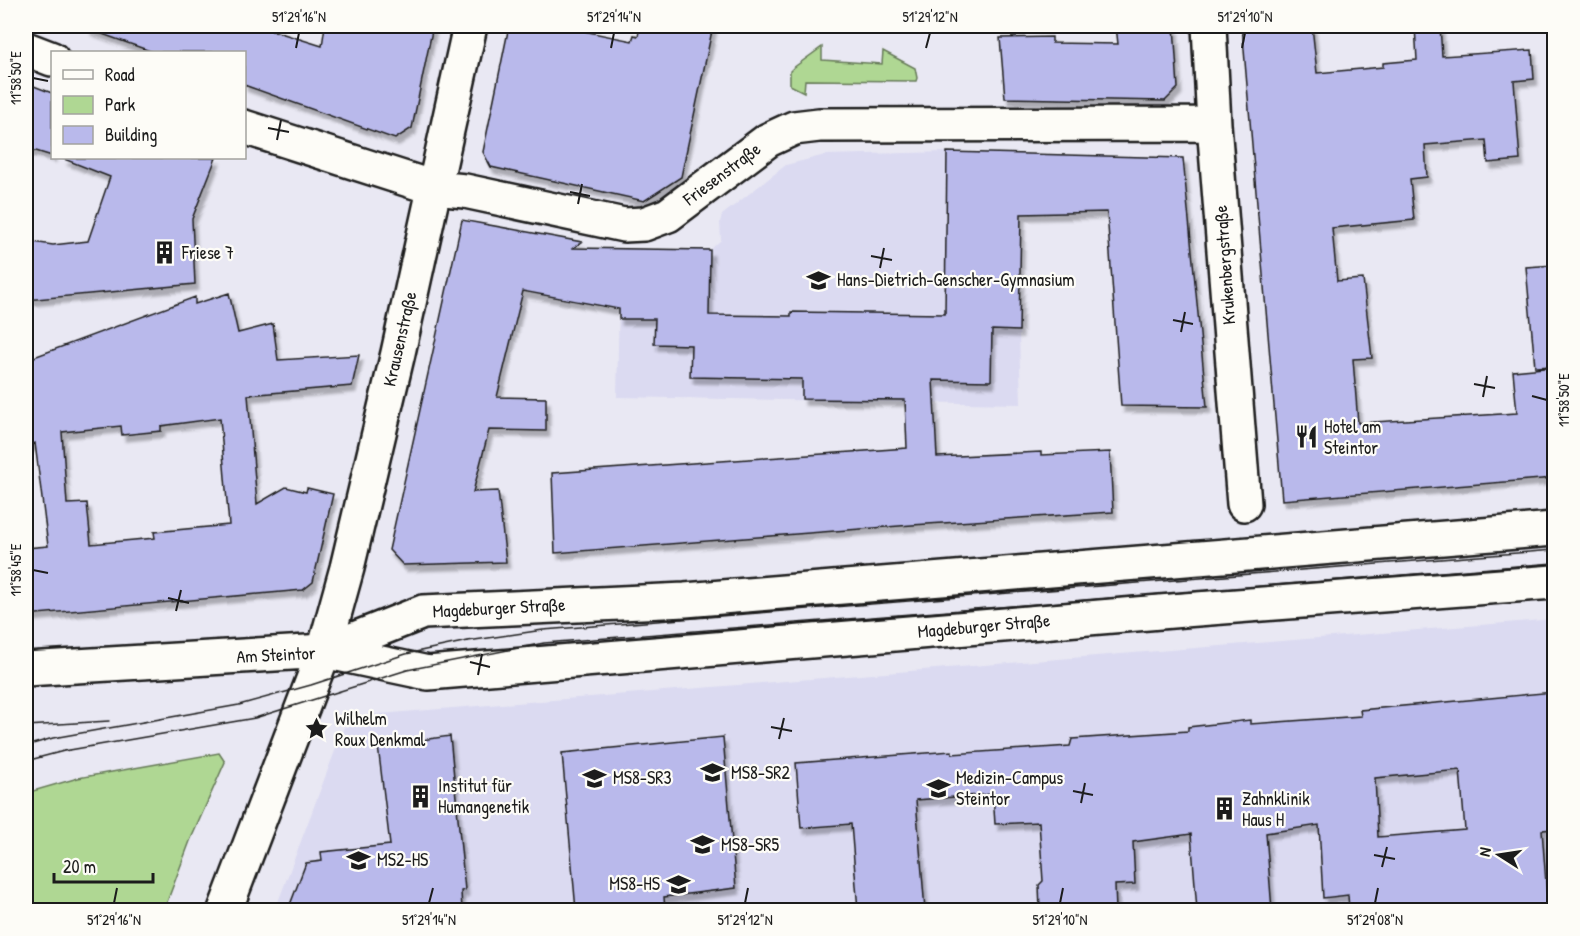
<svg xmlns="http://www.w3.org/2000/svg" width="1580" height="936" viewBox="0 0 1580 936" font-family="'Patrick Hand',sans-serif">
<defs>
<filter id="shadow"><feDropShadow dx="3.5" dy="6" stdDeviation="1.5" flood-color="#0004"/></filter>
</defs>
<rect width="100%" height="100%" fill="#e9e8f3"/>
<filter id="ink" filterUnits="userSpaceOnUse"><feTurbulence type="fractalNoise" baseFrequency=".0167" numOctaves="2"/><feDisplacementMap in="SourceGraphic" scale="12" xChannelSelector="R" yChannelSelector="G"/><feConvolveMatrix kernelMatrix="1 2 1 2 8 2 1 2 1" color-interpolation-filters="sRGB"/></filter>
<g filter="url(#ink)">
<path fill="#dbdaf1" d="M947,152L1022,154L1019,331L1021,404L617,397L620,249L710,250L721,240L720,222L722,215L786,165L825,155Z
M1554,619V910H275L344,727L365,726L367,715Z"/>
<path fill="#afd793" stroke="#667a58" stroke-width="1.5" d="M822,47V60L882,64L883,51L915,68L917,78L916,81L805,80L804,92L790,85V71L793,68Z
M219,753L225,762L190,841L164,910H26V793L78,778Z"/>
<path fill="#b9b9eb" stroke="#1c1c1c" stroke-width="1.5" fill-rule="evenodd" filter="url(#shadow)" d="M88,26H258L322,46L325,26H433L412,128L395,139L244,85V52H153L88,29Z
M509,26H584L583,31L632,41L634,35L638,36L640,26H713L681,177L644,201L491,167L483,152Z
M1116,26H1174L1178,88L1165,101L1005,98L1000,38L1052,37V43L1118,44Z
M1242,26H1312L1317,73L1383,67V63L1417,60L1415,26H1440L1442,56L1532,50L1534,79L1514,81L1520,160L1488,163L1486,140L1425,145L1427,177L1410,179L1414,220L1332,228L1337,281L1363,279L1372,358L1353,359L1358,423L1517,413L1513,371L1554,367V478L1282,500Z
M26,83L52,93V156L36,151H26Z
M947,152L1183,158L1207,407L1121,406L1107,212L1021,214L1019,331L992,330L991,381L933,380L937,457L1041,452V455L1110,452L1113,512L912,525L555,553L552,473L907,448L905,400L802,399V379L690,377L691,345L654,344L655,319H619V309L523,291L497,397L546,398V431L489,430L473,492L498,491L506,562L403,565L389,550L462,220L582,242L573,248L710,250L709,315L791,316V312L945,314Z
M65,158H216L192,219L195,284L26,300V241L53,245L88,241L110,177L64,159Z
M1554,265V366L1535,367L1526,267Z
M229,293L238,333L273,324L278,360L359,355L352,386L248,395L257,504L286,487L306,492L307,488L333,494L313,582L303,590L26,615V548L48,546L35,443L26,447V360L195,297V304ZM220,418L229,525L154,532L155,538L91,544L87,503L67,504L62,432L121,426L122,435L161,431V426Z
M1554,692V829L1542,830L1548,910H1349L1348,895L1323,898L1319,825L1266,833L1272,910H1197L1191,834L1133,842L1135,884L1115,885L1116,910H1040L1039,885L1043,881L1039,822L995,824L993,794L916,800L925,910H858L851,824L801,828L796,763L952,751V754L1070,746L1072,739L1188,731V727L1250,720V724L1361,716L1360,710ZM1460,770L1465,830L1378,837L1375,778Z
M450,736L465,890L461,891L462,910H288L306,863L322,861L321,852L390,845L378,746Z
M723,737L736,888L664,897L665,910H576L562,753Z"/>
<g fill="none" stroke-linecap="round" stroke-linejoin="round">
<defs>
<path id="minor" d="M1209,26L1214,124L1244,504
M26,49L52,59
M244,127L434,188L465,191L624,225L644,224L668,215L768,140L794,128L819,125L1214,124
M324,651L423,612L685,600L1554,529
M26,669L324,651L428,673L1184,610L1554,582
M225,910L324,651L347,568L398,353L470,26"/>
</defs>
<use href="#minor" stroke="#1c1c1c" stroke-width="38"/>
<use href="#minor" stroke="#fdfcf7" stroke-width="33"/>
<path stroke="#1c1c1c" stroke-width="1.5" d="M26,726L109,721
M26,746L53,738L239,705L311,685L406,654L468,641L543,630L1554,550
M26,761L64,751L255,718L407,670L544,643L1554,563"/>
</g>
</g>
<path fill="none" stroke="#1c1c1c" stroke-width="2" d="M296,48L299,33M611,48L614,33M926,48L930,33M1242,48L1245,33M33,78L48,81M268,128L289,132M277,140L281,120M570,192L590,196M578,204L582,184M871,256L892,260M880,268L884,248M1173,320L1193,324M1181,332L1185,312M1474,384L1495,388M1532,396L1547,400M1483,397L1487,376M33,570L48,573M168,598L189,603M176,611L181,590M470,662L490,667M478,675L482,654M771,727L792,731M779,739L784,718M1073,791L1093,795M1081,803L1085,783M1374,855L1395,859M1382,867L1387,847M114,903L117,888M429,903L433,888M745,903L748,888M1060,903L1063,888M1375,903L1378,888"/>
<defs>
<symbol id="building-bare" viewBox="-9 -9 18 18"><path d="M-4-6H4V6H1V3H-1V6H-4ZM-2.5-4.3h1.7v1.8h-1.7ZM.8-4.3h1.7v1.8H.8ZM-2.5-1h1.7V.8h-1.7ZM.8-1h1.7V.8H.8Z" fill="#1c1c1c" stroke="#fdfcf7" stroke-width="2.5" paint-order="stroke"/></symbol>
<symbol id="school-bare" viewBox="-9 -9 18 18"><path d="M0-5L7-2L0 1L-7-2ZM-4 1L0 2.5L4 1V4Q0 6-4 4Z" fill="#1c1c1c" stroke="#fdfcf7" stroke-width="2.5" paint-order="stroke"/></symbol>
<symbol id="restaurant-bare" viewBox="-9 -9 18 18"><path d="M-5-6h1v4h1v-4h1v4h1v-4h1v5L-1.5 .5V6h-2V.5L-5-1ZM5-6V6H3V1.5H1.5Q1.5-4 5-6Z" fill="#1c1c1c" stroke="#fdfcf7" stroke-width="2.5" paint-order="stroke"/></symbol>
<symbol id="sight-bare" viewBox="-9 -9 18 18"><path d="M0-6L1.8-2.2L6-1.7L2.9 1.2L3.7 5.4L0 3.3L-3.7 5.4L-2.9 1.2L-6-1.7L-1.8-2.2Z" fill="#1c1c1c" stroke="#fdfcf7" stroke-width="2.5" paint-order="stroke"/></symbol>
<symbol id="university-bare" viewBox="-9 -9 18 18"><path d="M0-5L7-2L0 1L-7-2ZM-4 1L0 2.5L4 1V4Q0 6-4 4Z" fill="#1c1c1c" stroke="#fdfcf7" stroke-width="2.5" paint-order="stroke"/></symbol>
</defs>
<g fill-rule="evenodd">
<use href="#building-bare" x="148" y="236" width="33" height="33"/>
<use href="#school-bare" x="802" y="264" width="33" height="33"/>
<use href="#restaurant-bare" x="1290" y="420" width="33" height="33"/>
<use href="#sight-bare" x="300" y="712" width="33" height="33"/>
<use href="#university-bare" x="696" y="756" width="33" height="33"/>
<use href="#university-bare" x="578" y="762" width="33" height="33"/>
<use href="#university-bare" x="922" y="772" width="33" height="33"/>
<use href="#building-bare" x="404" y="780" width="33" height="33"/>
<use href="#building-bare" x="1208" y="792" width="33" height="33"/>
<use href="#university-bare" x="686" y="828" width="33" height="33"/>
<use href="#university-bare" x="342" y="844" width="33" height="33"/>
<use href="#university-bare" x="662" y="868" width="33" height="33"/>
</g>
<g text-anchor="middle" stroke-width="4.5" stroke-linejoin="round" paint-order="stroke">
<g font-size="18" fill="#1c1c1c" stroke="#fdfcf7">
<text transform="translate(722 174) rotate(-37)" y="6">Friesenstraße</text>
<text transform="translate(1225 265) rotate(-94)" y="6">Krukenbergstraße</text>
<text transform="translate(400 339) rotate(-77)" y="6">Krausenstraße</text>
<text transform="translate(499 608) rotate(-3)" y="6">Magdeburger Straße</text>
<text transform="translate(984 626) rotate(-5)" y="6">Magdeburger Straße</text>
<text transform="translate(276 655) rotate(-3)" y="6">Am Steintor</text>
</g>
<g font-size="18" fill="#1c1c1c" stroke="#fdfcf7" text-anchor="start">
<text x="182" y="259">Friese 7</text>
<text x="837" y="286">Hans-Dietrich-Genscher-Gymnasium</text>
<text x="1324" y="433">Hotel am<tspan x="1324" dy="21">Steintor</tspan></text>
<text x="335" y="725">Wilhelm<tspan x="335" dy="21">Roux Denkmal</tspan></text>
<text x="731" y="779">MS8-SR2</text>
<text x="613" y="784">MS8-SR3</text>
<text x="956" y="784">Medizin-Campus<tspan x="956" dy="21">Steintor</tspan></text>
<text x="438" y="792">Institut für<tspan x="438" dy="21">Humangenetik</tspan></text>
<text x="1242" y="805">Zahnklinik<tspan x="1242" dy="21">Haus H</tspan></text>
<text x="721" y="851">MS8-SR5</text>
<text x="377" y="866">MS2-HS</text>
<text x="660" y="890" text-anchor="end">MS8-HS</text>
</g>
</g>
<rect width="1580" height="936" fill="none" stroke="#fdfcf7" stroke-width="66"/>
<rect x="51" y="51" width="195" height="108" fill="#fdfcf7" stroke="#a3a29f" stroke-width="1.5"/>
<rect x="63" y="70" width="30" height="9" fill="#fdfcf7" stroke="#a3a29f" stroke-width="1.5"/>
<text x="105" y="81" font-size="18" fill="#1c1c1c">Road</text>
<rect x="63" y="96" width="30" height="18" fill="#afd793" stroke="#a3a29f" stroke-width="1.5"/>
<text x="105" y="111" font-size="18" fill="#1c1c1c">Park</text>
<rect x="63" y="126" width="30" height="18" fill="#b9b9eb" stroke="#a3a29f" stroke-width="1.5"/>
<text x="105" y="141" font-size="18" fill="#1c1c1c">Building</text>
<g transform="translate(1499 855) rotate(282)" stroke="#fdfcf7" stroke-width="4.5" paint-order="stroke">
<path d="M0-4.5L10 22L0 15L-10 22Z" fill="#1c1c1c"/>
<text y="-9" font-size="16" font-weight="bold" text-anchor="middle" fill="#1c1c1c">N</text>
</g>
<path d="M54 873v9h99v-9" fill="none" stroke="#1c1c1c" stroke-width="3"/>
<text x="63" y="873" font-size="18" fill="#1c1c1c" stroke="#fdfcf7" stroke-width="4.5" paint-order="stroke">20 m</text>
<rect x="33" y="33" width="1514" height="870" fill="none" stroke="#1c1c1c" stroke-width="2"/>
<g font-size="15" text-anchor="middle" fill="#1c1c1c">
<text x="299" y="22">51°29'16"N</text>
<text x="614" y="22">51°29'14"N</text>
<text x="930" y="22">51°29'12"N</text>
<text x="1245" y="22">51°29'10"N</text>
<text transform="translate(16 78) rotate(-90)" y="5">11°58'50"E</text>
<text transform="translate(1564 400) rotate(-90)" y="5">11°58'50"E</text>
<text transform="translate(16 570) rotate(-90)" y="5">11°58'45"E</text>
<text x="114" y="925">51°29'16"N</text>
<text x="429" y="925">51°29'14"N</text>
<text x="745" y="925">51°29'12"N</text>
<text x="1060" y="925">51°29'10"N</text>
<text x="1375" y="925">51°29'08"N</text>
</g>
</svg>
